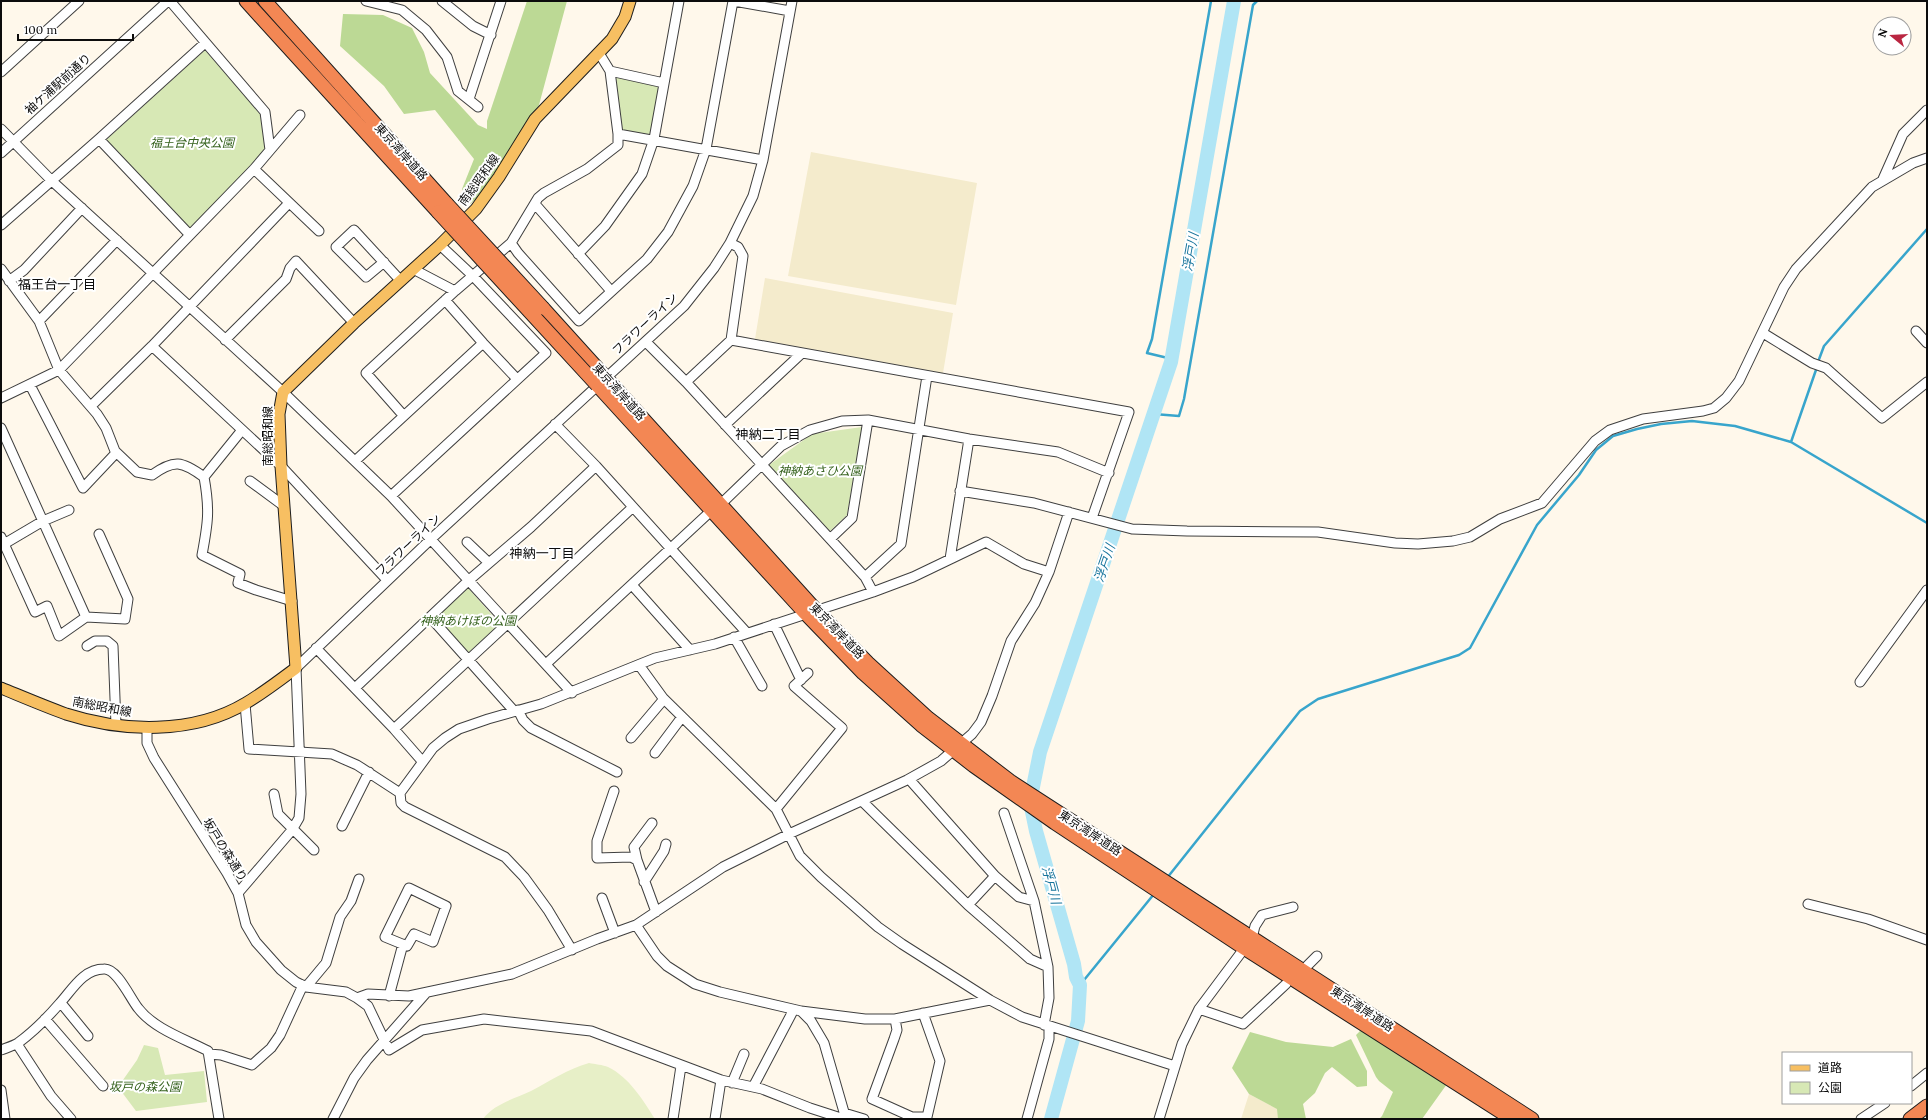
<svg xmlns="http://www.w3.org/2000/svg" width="1928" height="1120" viewBox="0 0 1928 1120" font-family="Lora,'Noto Sans JP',serif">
<rect width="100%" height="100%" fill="#fff8eb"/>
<path fill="#f4ebcc" d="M811,152L977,183L956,305L788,276Z
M765,278L953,313L943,373L755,339Z
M1249,1094L1278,1109V1119H1241Z"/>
<path fill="#d7e8b5" d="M205,50L260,114L265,149L247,172L191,230L106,140Z
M614,75L660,85L651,136L621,131Z
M862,427L847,515L830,531L769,465L812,434Z
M468,588L500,624L468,653L436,618Z
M144,1045L158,1048L165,1075L204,1071L207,1102L136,1111L118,1087L137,1060Z"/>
<path fill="#bcd995" d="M527,1H567L539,105L495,182L470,204L462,189L474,159L435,110L404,114L384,86L340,46L343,14L383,15L412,28L424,52L430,73L478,125L487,129V121Z
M1363,1028L1447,1084L1422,1119H1379L1382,1116L1393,1092L1379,1081L1376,1077L1356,1035Z
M1250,1032L1286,1042L1333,1047L1351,1039L1367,1071V1086L1357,1087L1332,1067L1325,1073L1315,1093L1303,1104L1306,1119H1278L1277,1109L1249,1094L1232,1068Z"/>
<path fill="#e7efc7" d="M589,1063C595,1064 603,1065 608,1067C629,1077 643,1100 655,1119H483C494,1104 514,1099 531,1091C550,1081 568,1069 589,1063Z"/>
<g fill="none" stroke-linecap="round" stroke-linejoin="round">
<path stroke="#38a5cc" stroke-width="2.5" d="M1172,359L1147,353L1152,339L1211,1
M1818,362L1824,346L1927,229
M1154,414L1179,416L1184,399L1253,5L1257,1
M1791,442L1817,367
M1167,878L1300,711L1318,699L1459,655L1470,648L1537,525L1579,475L1596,450L1613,436L1637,429L1661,424L1692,421L1735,426L1791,442L1927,523
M1080,985L1154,894"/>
<path stroke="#b0e5f5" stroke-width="14" d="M1051,1119L1078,1021L1080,985L1076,977L1074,964L1036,831L1030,802L1040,752L1171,362L1234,1"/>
<defs>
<path id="minor" d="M170,1L265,112L270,150
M366,1L402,10L426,30L447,57L458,91L478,107
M442,1L473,26L491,35
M734,1L790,11
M599,53L610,71L618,134V145L587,169L544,193L538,198L511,243L518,253L579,321L647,259L668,232L693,186L706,149L733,1
M610,71L664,83
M1,72L79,1
M469,99L501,1
M1,129L52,181L283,392L391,496L572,693
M618,134L763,160
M99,139L189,234
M1,153L168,1
M254,169L319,231
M1883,179L1903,134L1927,110
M535,204L611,291
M1,225L99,139L205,43
M578,254L605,226L642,174L654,139L679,1
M384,262L366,277L336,247L354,230L400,280
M1,269L39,321L59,370L97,414L106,428L115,451L137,472L152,475C174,459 182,461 204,477C210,510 208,523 202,555L240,574L238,583L256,590L292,601
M413,269L455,291
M9,281L24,270L82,208
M445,300L483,343L517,379
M39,321L117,240
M1916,331L1927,343
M1763,333L1812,363L1826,368L1882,418L1927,382
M225,340L286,279L290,268L296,261L354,323
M731,340L1129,412L1092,518
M646,342L686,382L865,577L873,592
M152,346L281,466L387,580
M686,382L731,340L743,256L738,247L730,243
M30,385L83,488L116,453
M1,398L59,370L254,169L300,115
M91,406L152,346L289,203
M403,415L366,373L455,291L511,243
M555,424L596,466L747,633
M725,425L802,353
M1,428L86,617
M355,461L483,343
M204,477L242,430
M250,481L284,506
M960,491L1034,503L1132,529L1187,531L1318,532L1395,543L1418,544L1453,541L1470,537L1500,519L1542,503L1595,441L1610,430L1643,419L1703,411L1714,408L1726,398L1739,381L1784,287L1796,269L1872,187L1913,163L1927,158
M391,496L546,353L473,276L440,245
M721,504L781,446L810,430L842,421L868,420L969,439L1058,452L1109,473
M1,537L35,612L47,606L59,636L86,617L125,619L128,599L99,534
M830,539L852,518L868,420
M467,542L489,563
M4,544L43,521L69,510
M950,559L969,439
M865,577L901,544L927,376
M632,585L690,650
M431,618L514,711
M774,624L801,680
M734,637L762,686
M87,646L95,641H107L113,646L116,725
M316,648L394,729L422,761
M546,664L711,511
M639,665L663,698L776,809L800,856L821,877L878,927L902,944L990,1000L1022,1017L1175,1066
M1860,682L1927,590
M355,688L468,581L531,527L596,466
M245,704L249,749L332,754L357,765L400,793
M518,710L523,720L531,728L617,772
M147,727V743L154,758L227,873L238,893L246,925L256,942L281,970L296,982L306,987L346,992L357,998L368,1006L389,1050L422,1030L484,1019L591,1031L721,1080L762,1089L810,1108L844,1119
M394,729L633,507
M631,738L664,699
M655,753L682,717
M909,779L995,876L1019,897L1034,901
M614,791L597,841V858L631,857L637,860L656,912
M274,794L278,814L314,850
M862,801L968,905L1030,959L1048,967
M776,809L842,728L794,686L808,673
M1004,813L1034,901L1048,967L1049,998L1044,1025
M342,826L369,772
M637,860L634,847L652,823
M644,882L664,851L666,844
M409,888L446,906L433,942L414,934L407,946L385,937Z
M238,893L292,830L299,818L301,794L296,668L431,539L684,306L714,268L730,243L753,196L763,160L792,1
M602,898L615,933
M1808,904L1868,919L1927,940
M968,905L995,876
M636,925L657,956L667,966L695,984L720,992L801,1011L811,1021L824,1043L846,1119
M572,950L548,910L524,877L505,857L405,807L401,803L400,793L433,748L445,738L459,729L488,719L541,704L655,658L715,644L873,592L913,577L986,542L1024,564L1049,572
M1307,966L1317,956
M306,987L326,963L340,917L351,901L359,879
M389,996L403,944
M357,998L368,994L409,996L512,974L597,939L636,925L723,867L789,834L907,780L941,761L972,734L981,722L992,696L1011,641L1035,603L1049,572L1069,512
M61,1003L88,1036
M1199,1009L1243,1024L1286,984
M801,1011L865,1019H895L990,1000
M45,1019L103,1086
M895,1019L897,1030L894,1039L872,1099L912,1117H927L940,1061L923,1013
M17,1044L51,1096L71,1119
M1,1050C6,1048 13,1046 18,1043C33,1032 48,1017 60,1003C72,990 83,969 104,969C117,968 130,998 138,1008C154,1029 185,1039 208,1051L219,1119
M209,1054L221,1055L252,1065L271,1048L280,1035L303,985
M732,1083L744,1054
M1911,1086L1927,1073
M753,1087L793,1011
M1,1090L5,1119
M844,1113L864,1119
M333,1119L354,1078L367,1060L426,993
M673,1119L681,1066
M715,1119L721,1080
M1027,1119L1049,1039V1027
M1159,1119L1182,1044L1199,1009L1252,938L1255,926L1262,915L1293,907
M1861,1119L1885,1103"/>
<path id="major" d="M1,688C23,697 44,706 66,714C122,732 193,735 246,703C263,693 280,680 296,668L281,466L279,414L283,392L354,323L440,245L476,209L499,177L535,119L612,39L625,17L630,1"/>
<path id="highway" d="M246,1L438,212
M265,1L447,204
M543,308L816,610L868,663L928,718L1010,781L1532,1119
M597,385L805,613L863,673L921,725L974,766L1055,823L1244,948L1512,1119
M1910,1119L1927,1106"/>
</defs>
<use href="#minor" stroke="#3f3f3f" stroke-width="11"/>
<use href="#major" stroke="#1d1d1d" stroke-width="13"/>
<use href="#highway" stroke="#1d1d1d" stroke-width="15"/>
<use href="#minor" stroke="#fff" stroke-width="9"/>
<use href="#major" stroke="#f7bf62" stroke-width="11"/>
<use href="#highway" stroke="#f38754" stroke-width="13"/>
<defs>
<path id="highway-bridge" d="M447,204L543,308
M438,212L597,385"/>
</defs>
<use href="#highway-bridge" stroke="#1d1d1d" stroke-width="15" stroke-linecap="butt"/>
<use href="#highway-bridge" stroke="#f38754" stroke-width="13"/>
</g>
<g text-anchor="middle" stroke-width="4" stroke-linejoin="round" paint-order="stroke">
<g font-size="12" fill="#0c0c0c" stroke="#fff">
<text transform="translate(58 84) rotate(-42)" y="4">袖ケ浦駅前通り</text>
<text transform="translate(401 152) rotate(48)" y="4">東京湾岸道路</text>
<text transform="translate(479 180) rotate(-54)" y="4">南総昭和線</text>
<text transform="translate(645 324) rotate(-43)" y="4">フラワーライン</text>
<text transform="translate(619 392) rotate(48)" y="4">東京湾岸道路</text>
<text transform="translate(268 436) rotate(-90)" y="4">南総昭和線</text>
<text transform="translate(408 545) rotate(-43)" y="4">フラワーライン</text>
<text transform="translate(837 631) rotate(46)" y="4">東京湾岸道路</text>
<text transform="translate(102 707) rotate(11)" y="4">南総昭和線</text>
<text transform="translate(1090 833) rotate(33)" y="4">東京湾岸道路</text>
<text transform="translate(225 850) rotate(58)" y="4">坂戸の森通り</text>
<text transform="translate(1362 1009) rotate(33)" y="4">東京湾岸道路</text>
</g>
<g font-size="12" font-style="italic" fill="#35621d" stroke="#fff">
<text x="192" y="147">福王台中央公園</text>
<text x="820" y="475">神納あさひ公園</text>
<text x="468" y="625">神納あけぼの公園</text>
<text x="145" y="1091">坂戸の森公園</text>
</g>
<g font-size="13" font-style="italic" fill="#17749c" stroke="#fff">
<text transform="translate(1190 252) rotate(-80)" y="5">浮戸川</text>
<text transform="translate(1104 563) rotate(-71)" y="5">浮戸川</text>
<text transform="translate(1052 885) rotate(75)" y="5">浮戸川</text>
</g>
<g font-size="13" fill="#0c0c0c" stroke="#fff">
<text x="57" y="289">福王台一丁目</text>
<text x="768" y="439">神納二丁目</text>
<text x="542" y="558">神納一丁目</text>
</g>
</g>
<rect width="1928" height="1120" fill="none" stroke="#0c0c0c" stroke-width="4"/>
<rect x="1782" y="1052" width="130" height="52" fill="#ffffff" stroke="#9e9e9e"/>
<rect x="1790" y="1065" width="20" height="6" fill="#f7bf62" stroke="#9e9e9e"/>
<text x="1818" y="1072" font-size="12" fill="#0c0c0c">道路</text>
<rect x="1790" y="1082" width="20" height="12" fill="#d7e8b5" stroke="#9e9e9e"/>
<text x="1818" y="1092" font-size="12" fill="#0c0c0c">公園</text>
<g transform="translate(1892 36) rotate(288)"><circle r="19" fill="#ffffff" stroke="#9e9e9e"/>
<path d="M0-3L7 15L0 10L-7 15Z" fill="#ba2641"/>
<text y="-6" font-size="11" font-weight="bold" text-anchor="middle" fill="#0c0c0c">N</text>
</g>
<path d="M18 34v6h115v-6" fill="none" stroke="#0c0c0c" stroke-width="2"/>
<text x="24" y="34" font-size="12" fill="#0c0c0c" stroke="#ffffff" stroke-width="3" paint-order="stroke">100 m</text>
</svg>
